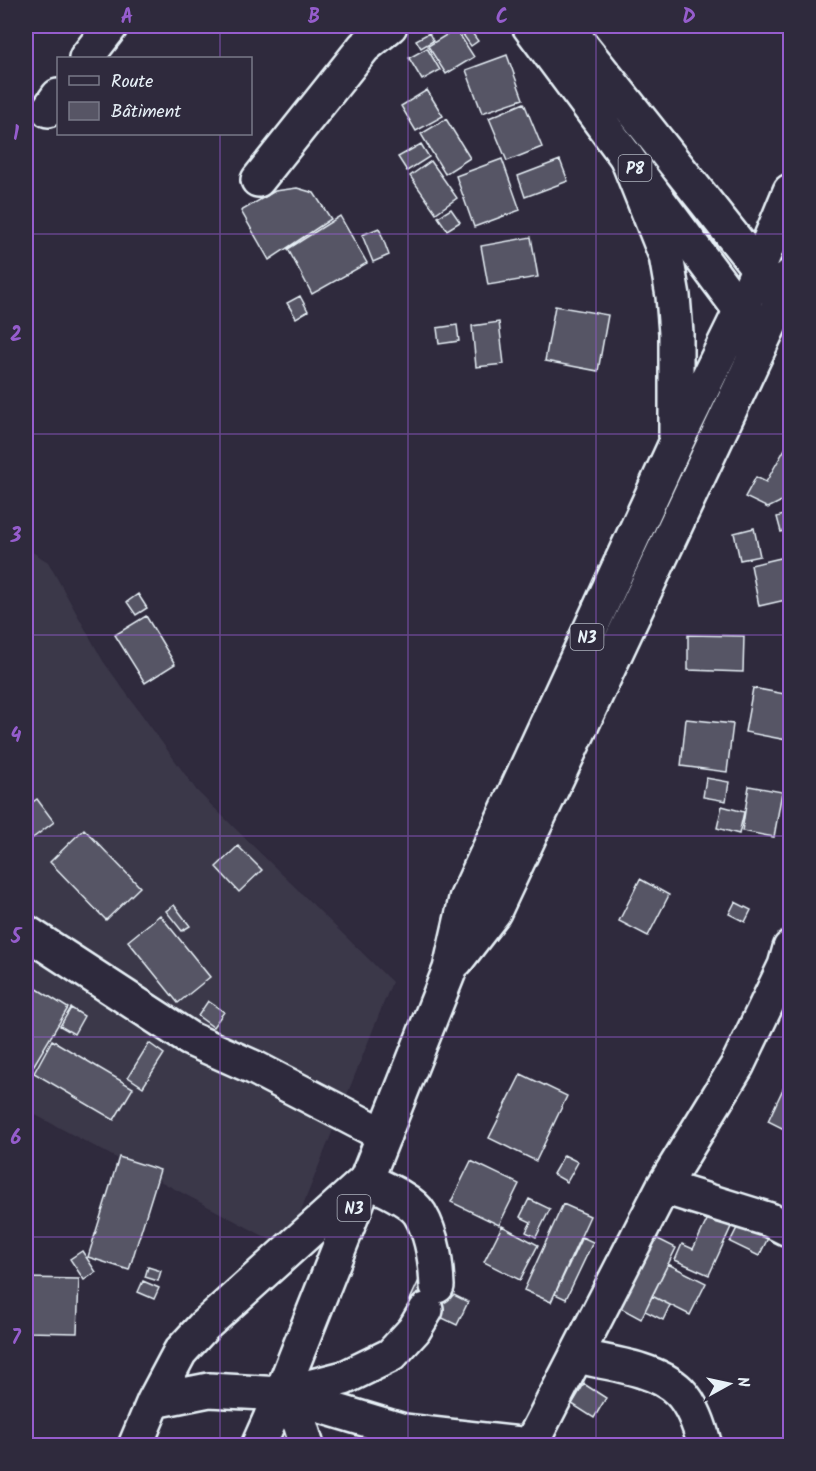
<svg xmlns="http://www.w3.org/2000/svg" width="816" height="1471" viewBox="0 0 816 1471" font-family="Kalam,sans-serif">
<rect width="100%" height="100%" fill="#2f2a3d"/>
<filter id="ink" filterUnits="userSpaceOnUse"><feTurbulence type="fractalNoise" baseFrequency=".0167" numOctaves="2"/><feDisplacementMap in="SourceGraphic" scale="12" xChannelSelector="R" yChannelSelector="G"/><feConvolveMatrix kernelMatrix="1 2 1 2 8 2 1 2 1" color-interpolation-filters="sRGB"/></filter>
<g filter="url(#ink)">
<path fill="#3b3749" d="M26,548L48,562L103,661L197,791L392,982L286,1248L26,1110Z"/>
<path fill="#575565" stroke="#e8f1f8" stroke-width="1.5" d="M464,26H467L478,41L471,46L459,29Z
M456,29L474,57L446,74L428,46Z
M429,33L433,41L421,48L416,40Z
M427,48L440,70L422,80L409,58Z
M507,55L523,99L482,113L466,70Z
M427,90L443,116L416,131L401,106Z
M524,103L542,147L507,161L489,118Z
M446,119L470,158L445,174L421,134Z
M421,144L429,157L407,171L398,157Z
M502,159L520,210L474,227L456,176Z
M560,160L568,181L525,197L518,176Z
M431,161L457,198L436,213L410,176Z
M297,188L314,193L331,219L269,260L241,211L275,191Z
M451,209L460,222L447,230L438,217Z
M340,216L367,263L312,294L288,249Z
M379,228L389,255L373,262L362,235Z
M531,237L538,277L488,285L481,246Z
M300,296L308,311L296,318L287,303Z
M555,306L608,315L598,371L545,361Z
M499,322L504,364L476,367L472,326Z
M457,325L459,341L439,344L437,328Z
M790,440V497L768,508L745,497L756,477L766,482Z
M790,513V529L781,532L777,517Z
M754,528L760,556L740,560L734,533Z
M785,557L790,584V599L759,606L751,565Z
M138,594L147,608L136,615L127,602Z
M146,616L175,664L145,683L115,635Z
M688,635L744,636L743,672L688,670Z
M753,688L790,695V723L787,740L745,732Z
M686,719L733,724L727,772L681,766Z
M706,778L729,782L726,801L703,797Z
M749,786L782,792L774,837L742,831Z
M37,799L54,822L26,843V807Z
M722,806L744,812L739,834L717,828Z
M84,829L140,887L106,920L50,862Z
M238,846L262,870L239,892L216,867Z
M640,879L669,895L648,936L619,921Z
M735,902L751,910L745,922L729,914Z
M174,905L190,926L182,931L166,911Z
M160,915L210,977L178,1003L128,941Z
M26,982L68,1008L28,1075L26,1074Z
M208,1001L224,1012L213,1027L198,1016Z
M71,1008L84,1016L74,1034L60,1026Z
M52,1040L133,1088L114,1120L34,1073Z
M149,1043L164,1054L143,1087L128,1077Z
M521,1074L567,1096L536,1161L489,1138Z
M790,1074V1132L768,1121Z
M564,1155L578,1162L567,1182L553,1174Z
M119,1157L160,1170L129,1270L88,1257Z
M471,1161L519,1184L499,1225L451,1202Z
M529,1199L550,1209L536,1237L526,1232L531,1222L520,1217Z
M563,1204L590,1216L551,1302L524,1290Z
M709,1216L731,1227L709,1275L675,1260L682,1244L693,1249Z
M741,1220L770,1234L759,1256L730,1242Z
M502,1226L538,1245L520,1280L484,1262Z
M582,1237L593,1242L566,1299L555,1294Z
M654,1237L676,1248L641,1319L619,1307Z
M82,1251L96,1272L84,1280L70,1259Z
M668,1264L706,1283L690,1315L652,1296Z
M148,1267L161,1271L158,1281L145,1277Z
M26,1278L79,1279L77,1333L26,1332Z
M420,1278L468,1302L457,1325L409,1302Z
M143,1281L159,1288L154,1299L138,1292Z
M652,1296L670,1305L663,1320L645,1311Z
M584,1384L606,1398L594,1418L572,1404Z
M377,1437L409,1446H367L366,1444Z"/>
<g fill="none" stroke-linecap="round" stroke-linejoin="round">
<defs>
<path id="minor" d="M86,58L111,26
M48,110L58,96
M258,180L364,47L390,26
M26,932L190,1039L255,1068L384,1135
M663,1187L770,1220L790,1230
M576,1356C607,1363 656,1368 679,1391C693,1405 700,1427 705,1446
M281,1394L344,1378L391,1355L414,1330L426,1310
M281,1394L300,1423L307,1446
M154,1401L209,1390L281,1394L404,1431L530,1445
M135,1446L154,1401L180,1352L204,1326L366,1180C381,1187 411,1199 420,1214C433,1236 436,1262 437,1286
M530,1446L663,1187L737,1066L785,966L790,948"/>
<path id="major" d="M529,26L755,330
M566,26L758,268L773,290"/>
<path id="highway" d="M626,156L666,256L673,296L676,333V437
M456,961L494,912L781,301L790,276
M258,1446L281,1394L450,969L466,899L676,443L741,310L790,191"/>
</defs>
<use href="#minor" stroke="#e8f1f8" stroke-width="38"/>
<use href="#major" stroke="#e8f1f8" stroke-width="38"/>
<use href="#highway" stroke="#e8f1f8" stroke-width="38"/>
<use href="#minor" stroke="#2f2a3d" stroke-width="33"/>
<use href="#major" stroke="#2f2a3d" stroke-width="33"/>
<use href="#highway" stroke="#2f2a3d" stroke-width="33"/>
</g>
</g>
<path fill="none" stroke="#965dcd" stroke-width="1.5" stroke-opacity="0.55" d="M220,26V58M408,26V1446M596,26V1446M220,134V1446M26,234H790M26,434H790M26,635H790M26,836H790M26,1037H790M26,1237H790"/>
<g text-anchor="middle" stroke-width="6" stroke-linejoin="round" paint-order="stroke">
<g fill="#2f2a3d" stroke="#b0b5c0" stroke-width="1.5">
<rect x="618.5" y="155" width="33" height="26" rx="4.5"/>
<rect x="570.5" y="624" width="33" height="26" rx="4.5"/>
<rect x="337.5" y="1195" width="33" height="26" rx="4.5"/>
</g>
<g font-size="16" font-weight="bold" fill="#e8f1f8">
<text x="635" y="174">P8</text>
<text x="587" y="643">N3</text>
<text x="354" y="1214">N3</text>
</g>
</g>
<rect width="816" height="1471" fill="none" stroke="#2f2a3d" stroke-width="66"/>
<rect x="57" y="57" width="195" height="78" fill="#2f2a3d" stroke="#797a88" stroke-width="1.5"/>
<rect x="69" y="76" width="30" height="9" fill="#2f2a3d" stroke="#797a88" stroke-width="1.5"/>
<text x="111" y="87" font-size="18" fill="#e8f1f8">Route</text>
<rect x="69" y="102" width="30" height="18" fill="#575565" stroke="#797a88" stroke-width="1.5"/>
<text x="111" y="117" font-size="18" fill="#e8f1f8">Bâtiment</text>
<g transform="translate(729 1384) rotate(82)" stroke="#2f2a3d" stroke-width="4.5" paint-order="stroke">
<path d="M0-4.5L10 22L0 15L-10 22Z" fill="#e8f1f8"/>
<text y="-9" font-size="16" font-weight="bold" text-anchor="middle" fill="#e8f1f8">N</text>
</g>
<rect x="33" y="33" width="750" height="1405" fill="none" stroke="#965dcd" stroke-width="2"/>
<g font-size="20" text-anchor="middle" font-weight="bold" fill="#965dcd">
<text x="127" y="23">A</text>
<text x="314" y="23">B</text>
<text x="502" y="23">C</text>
<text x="689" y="23">D</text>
<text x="16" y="140">1</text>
<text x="16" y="341">2</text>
<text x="16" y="542">3</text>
<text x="16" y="742">4</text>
<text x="16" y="943">5</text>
<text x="16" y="1144">6</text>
<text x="16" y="1344">7</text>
</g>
</svg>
